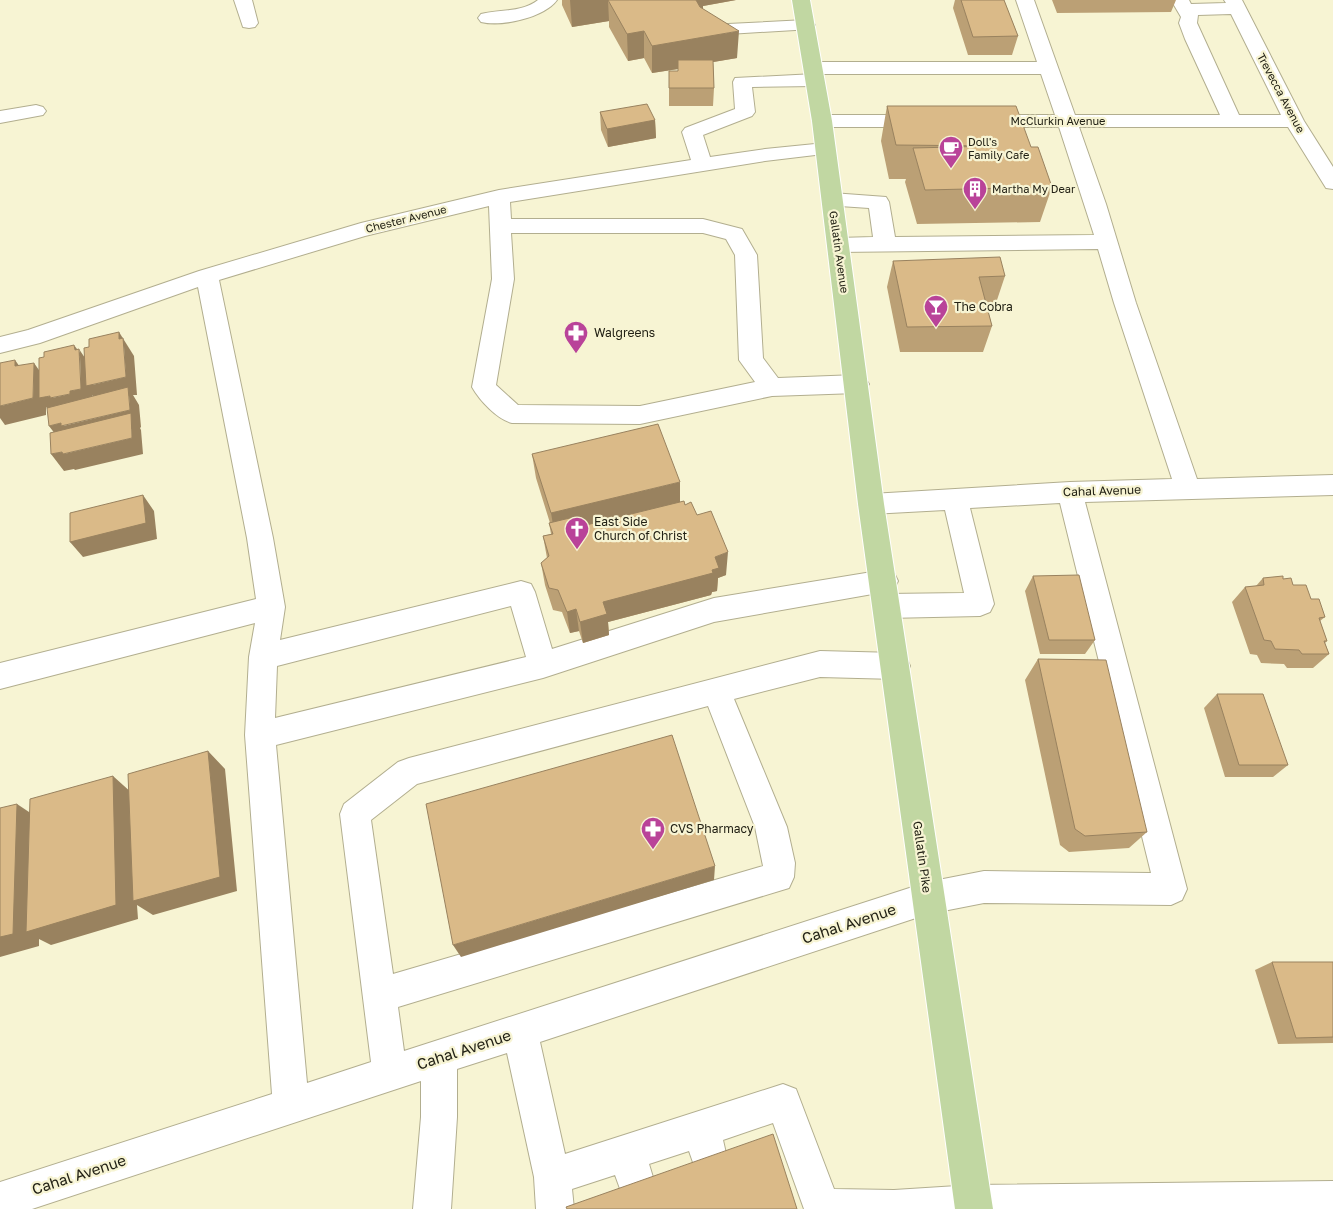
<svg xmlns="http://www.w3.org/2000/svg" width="1333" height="1209" viewBox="0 0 1333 1209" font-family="'Golos Text',sans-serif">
<rect width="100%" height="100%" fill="#f7f4d3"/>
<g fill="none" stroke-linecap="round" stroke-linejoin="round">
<defs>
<path id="minor" d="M234,0H252L258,23L255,27L249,28L243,27Z
M538,0H557C544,18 501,27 481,22L478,18L481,14C500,9 521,13 538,0Z
M1016,0H1034L1075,115H1220L1185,39L1179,23L1181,17L1171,0H1189L1191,4L1226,3L1224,0H1242L1304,121L1333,167V189L1326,188L1288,127H1079L1106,204L1136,303L1197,479L1333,475V495L1085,502L1187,889L1182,900L1171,905L984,903L928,914L540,1042L565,1154L783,1084L796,1089L834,1189L894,1190L973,1185L1333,1181V1209H804L773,1123L723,1140L727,1158L722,1171L709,1176L696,1171L689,1151L649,1164L655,1184L649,1197L636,1203L623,1197L615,1175L572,1189L574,1209H536L534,1177L507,1053L457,1069V1117L451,1209H413L421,1117V1081L32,1209H0V1182L272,1094L245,735L249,657L255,623L0,689V663L256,599L247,538L198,287L40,343L0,353V337L28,330L199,271L361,223L499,190L691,160L682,132L685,128L735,109L733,82L735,78L815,74L822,76L824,80L822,84L815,86L752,87L755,112L752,116L703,135L710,157L765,149L825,143L832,145L835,149L832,153L765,161L510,202L511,219H703L742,229L757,255L763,358L778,378L857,375L865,378L869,384L865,390L857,393L772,396L640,424L512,423C497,419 480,401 472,387L492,279L489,206L365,236L219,280L273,538L285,607L280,640L521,581L531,584L535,592L552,649L714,598L884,570L894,573L898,581L894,589L884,592L714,622L543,678L276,745L307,1083L371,1062L340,814L344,804L398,762L409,758L820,651L896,653L906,657L910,666L906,675L896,679L820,677L734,699L787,827L795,863L794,877L789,888L398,1007L404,1051L928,882L984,871L1151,873L1060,503L970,508L994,604L990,612L980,616L887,618L877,614L873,606L877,598L887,594L964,593L945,510L871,514L862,511L858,504L862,497L871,494L1070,482L1172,479L1114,303L1098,249L838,252L830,250L827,245L830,240L838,238L873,237L869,208L825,205L822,200L825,195L832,193L886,197L889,202L895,237L1094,235L1059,127H985L978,125L975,121L978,117L985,115H1055L1041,74H813L806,72L804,68L806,64L813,62H1037ZM1231,14L1281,115H1239L1197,23L1198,15ZM511,233H703L726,239L735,255L739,360L755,382L640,406L518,405L496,385L514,279ZM511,606L526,657L275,718L277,666ZM708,706L755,827L763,866L393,974L371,820L417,784Z
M806,20L812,21L815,25L812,29L728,34L722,33L719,29L722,25L728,24Z
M36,105L43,107L46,111L43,115L0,123V111Z
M822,115H922L929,117L932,121L929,125L922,127H822L815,125L812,121L815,117Z"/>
<path id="major" d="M792,0H810L832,121L884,504L993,1209H955L858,504L812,121Z"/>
</defs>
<use href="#minor" stroke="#b2ae8f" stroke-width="2"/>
<use href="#major" stroke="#fff" stroke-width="2"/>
<use href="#minor" fill="#fff" fill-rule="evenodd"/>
<use href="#major" fill="#c1d7a2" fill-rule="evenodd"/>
</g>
<path fill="#bba075" d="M562,0H736L703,6V9L737,58L713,62L714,88L713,106H669V71H678V69L652,73L644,58L628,61L609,27V21L572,27L562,5Z
M955,0H1004L1018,36L1012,55H968L953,8Z
M1052,0H1176L1171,12L1057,13Z
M887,106L1031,147L1052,187L1040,222L917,224L905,182L906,179H889L881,141Z
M600,112L655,120L656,138L608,147L601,130Z
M893,261L1005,276L996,303H986L992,326L983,352H900L887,287Z
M532,454L680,502L685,505L726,575L718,578L717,591L712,592L711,595L608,622L609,635L583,643L579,631L570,633L562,612L553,610L545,585L541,563L547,558L543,536L551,534L549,523H550L536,478Z
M1033,576L1095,640L1085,654H1040L1025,591Z
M1263,578L1283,579L1311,599L1325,617L1320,621L1327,641L1325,643L1329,654L1313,668H1287L1284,664L1261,663L1257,655L1250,654L1232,602L1245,587L1256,586Z
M1038,659L1147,832L1129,848L1069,852L1060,845L1025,680Z
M1217,694L1288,765L1273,777H1225L1204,708Z
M1272,962H1333V1043L1278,1044L1255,970Z"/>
<path fill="#99825f" d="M570,0H608L609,21L572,27Z
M608,0H736L703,6V22Z
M644,31V58L628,61L627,34Z
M739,31L737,58L678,68V60V69L652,73V46Z
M655,120L656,138L608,147L607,129Z
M119,332L134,356L137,395H133L139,405L141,427L140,428L141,430L143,454L75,470L74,469L64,471L51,454L62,452L64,454L132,438V429L73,443L71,440L62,443L49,426L61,423L63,426L130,410L129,396L98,403L92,395L93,406L82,408V411L62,415L61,413L52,415L46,407V415L5,425L0,418V405L1,406L33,398L34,363L46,380V397L50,396L52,398L70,394V391L81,389L80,357L75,350L74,345L80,353L79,349L91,367L92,385L126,377L124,347L119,339Z
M15,360L27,377L15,366Z
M680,482V506L555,536L551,513Z
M143,495L154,511L157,539L83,557L70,542Z
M728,552L726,575L718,578L717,591L712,592L711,595L608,622L609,635L583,643L580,622L603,602L712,570L715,557Z
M576,609L579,631L570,633L567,612Z
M208,751L225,769L237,891L153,915L137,905L138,919L51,945L39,939V946L0,957V937L17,804L41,820L113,776L133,794Z
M715,866L714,880L461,957L453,945Z"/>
<path fill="#daba88" stroke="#99825f" d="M608,0H696L700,7L739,31L652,46L644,31L627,34Z
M961,0H1004L1018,36L973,37Z
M678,60H713L714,88H669V71H678Z
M647,104L655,120L607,129L600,112Z
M887,106H1016L1031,147H1038L1052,187L925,190L913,148L994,146L896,145Z
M1000,257L1005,276L979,277L992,326L907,327L893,261Z
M119,332V339L123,338L126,377L86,386L84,348L89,347V339Z
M74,345L75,350L79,349L81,389L70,391V394L50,398V396L39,398V358L44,357V352Z
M15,360V366L34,363L33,398L0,406V363Z
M128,387L130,410L61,426V423L49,426L47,408Z
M131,413L132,438L63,454L62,452L51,454L50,433Z
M658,424L680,482L551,513L532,454Z
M143,495L146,523L70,542V513Z
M684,501L685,505L691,502L697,515L711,511L728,552L715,557L719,568L712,570L713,573L603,602L607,614L580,622L576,609L567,612L558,590L549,588L541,563L549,556L543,536L553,534L549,523L574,517L578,527Z
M1079,575L1095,640H1049L1033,576Z
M1283,576V579L1291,578L1293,585H1306L1311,599H1319L1325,617L1319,618L1327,641H1324L1329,654H1302L1299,650L1275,649L1271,641L1264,640L1245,587L1264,585L1263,578Z
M1038,659L1106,660L1147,832L1085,836L1075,829Z
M1217,694H1263L1288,765H1239Z
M672,735L715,866L453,945L426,804Z
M208,751L220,877L133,901L128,774Z
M113,776L116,905L26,932L30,799Z
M17,804L13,934L0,937V808Z
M1272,962H1333V1037L1296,1038Z
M773,1134L797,1209H567L566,1207Z"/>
<defs>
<symbol id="cafe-pin" viewBox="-11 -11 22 30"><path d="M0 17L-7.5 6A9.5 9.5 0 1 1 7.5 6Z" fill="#b94399" stroke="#f7f4d3"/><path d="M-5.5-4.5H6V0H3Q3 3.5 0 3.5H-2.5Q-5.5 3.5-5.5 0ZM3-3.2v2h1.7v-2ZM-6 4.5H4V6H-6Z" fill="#fff"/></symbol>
<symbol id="building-pin" viewBox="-11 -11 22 30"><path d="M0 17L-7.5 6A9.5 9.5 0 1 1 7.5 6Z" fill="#b94399" stroke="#f7f4d3"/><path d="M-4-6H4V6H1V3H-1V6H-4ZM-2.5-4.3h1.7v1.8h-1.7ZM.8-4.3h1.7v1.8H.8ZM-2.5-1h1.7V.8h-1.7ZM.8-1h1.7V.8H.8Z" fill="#fff"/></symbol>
<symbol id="bar-pin" viewBox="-11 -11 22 30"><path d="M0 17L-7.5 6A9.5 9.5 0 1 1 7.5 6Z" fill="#b94399" stroke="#f7f4d3"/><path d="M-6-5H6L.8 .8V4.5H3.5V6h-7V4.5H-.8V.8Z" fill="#fff"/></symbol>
<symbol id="pharmacy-pin" viewBox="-11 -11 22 30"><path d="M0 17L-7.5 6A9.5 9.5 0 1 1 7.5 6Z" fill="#b94399" stroke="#f7f4d3"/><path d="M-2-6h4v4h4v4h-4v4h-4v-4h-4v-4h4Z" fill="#fff"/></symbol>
<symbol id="church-pin" viewBox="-11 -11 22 30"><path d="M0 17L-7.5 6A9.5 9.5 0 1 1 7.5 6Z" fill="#b94399" stroke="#f7f4d3"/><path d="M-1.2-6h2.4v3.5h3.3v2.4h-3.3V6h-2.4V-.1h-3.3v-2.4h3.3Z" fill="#fff"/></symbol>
</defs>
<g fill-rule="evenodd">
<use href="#cafe-pin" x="937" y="134" width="28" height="38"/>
<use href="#building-pin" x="961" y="175" width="28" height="38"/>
<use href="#bar-pin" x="922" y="293" width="28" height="38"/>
<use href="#pharmacy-pin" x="562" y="319" width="28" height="38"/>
<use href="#church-pin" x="563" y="515" width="28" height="38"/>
<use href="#pharmacy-pin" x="639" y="815" width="28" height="38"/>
</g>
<g text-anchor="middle" stroke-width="4.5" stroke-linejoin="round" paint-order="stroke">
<g font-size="11" fill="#222115" stroke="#f7f4d3">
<text transform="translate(1281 93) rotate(62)" y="4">Trevecca Avenue</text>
<text x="1058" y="125">McClurkin Avenue</text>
<text transform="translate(406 219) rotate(-14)" y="4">Chester Avenue</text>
<text transform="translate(839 252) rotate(82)" y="4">Gallatin Avenue</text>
</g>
<g font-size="11" fill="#222115" stroke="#f7f4d3" text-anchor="start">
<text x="968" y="146">Doll's<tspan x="968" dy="13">Family Cafe</tspan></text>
<text x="992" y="193">Martha My Dear</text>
</g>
<g font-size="12" fill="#222115" stroke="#f7f4d3" text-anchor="start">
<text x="954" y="311">The Cobra</text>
<text x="594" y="337">Walgreens</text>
<text x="594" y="526">East Side<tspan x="594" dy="14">Church of Christ</tspan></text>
<text x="670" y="833">CVS Pharmacy</text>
</g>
<g font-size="12" fill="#222115" stroke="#f7f4d3">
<text transform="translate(1102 491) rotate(-2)" y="4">Cahal Avenue</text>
<text transform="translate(922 857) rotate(82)" y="4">Gallatin Pike</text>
</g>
<g font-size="15" fill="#222115" stroke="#f7f4d3">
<text transform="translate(849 924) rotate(-18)" y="5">Cahal Avenue</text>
<text transform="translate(464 1050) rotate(-18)" y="5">Cahal Avenue</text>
<text transform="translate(79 1175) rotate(-18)" y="5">Cahal Avenue</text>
</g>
</g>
</svg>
